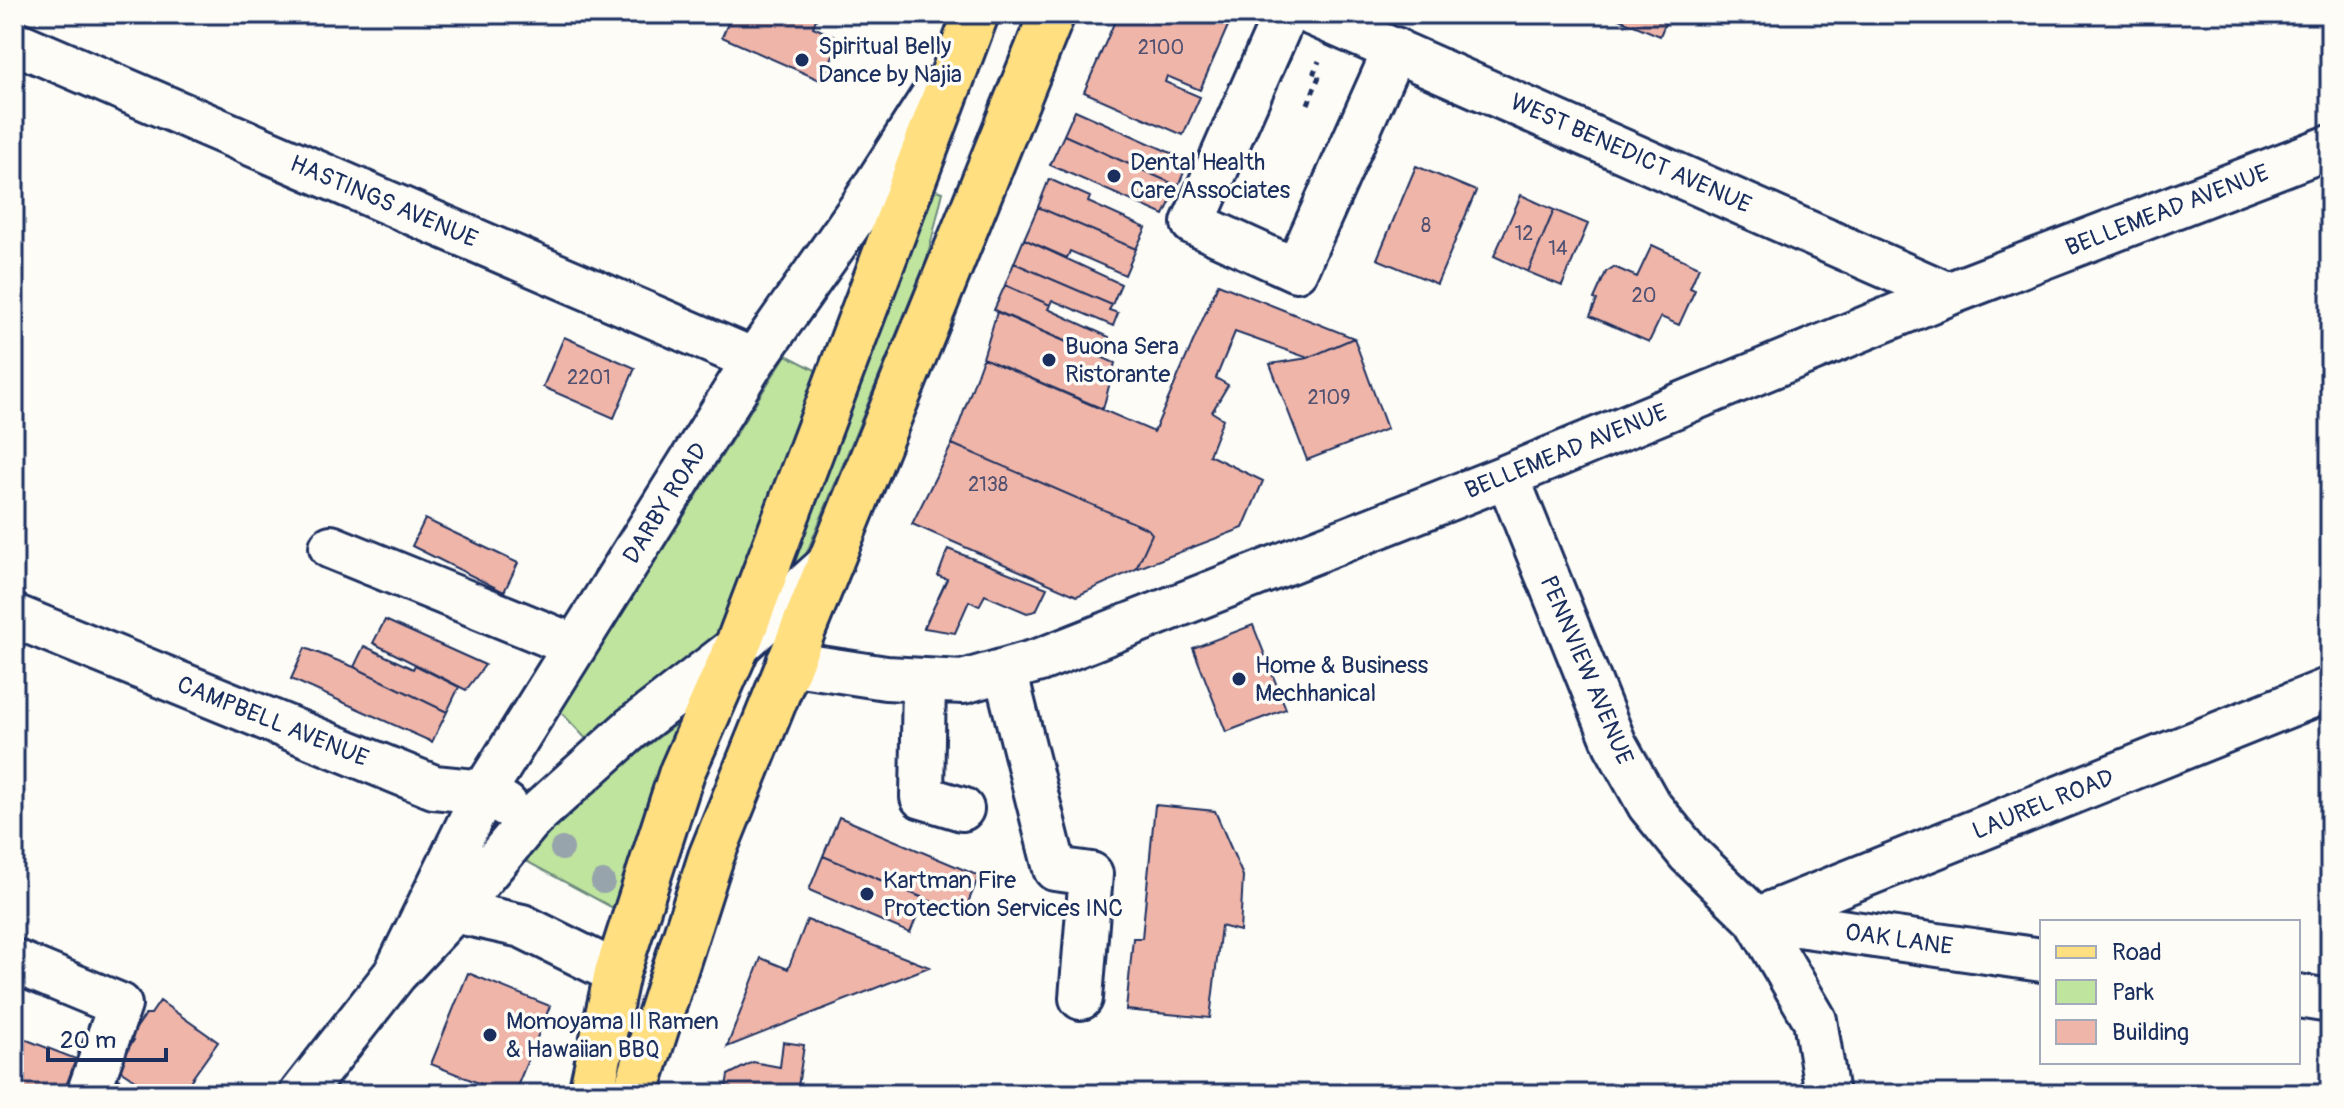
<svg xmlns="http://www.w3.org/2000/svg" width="2344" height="1108" viewBox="0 0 2344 1108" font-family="Pangolin,sans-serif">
<rect width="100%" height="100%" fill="#fdfcf7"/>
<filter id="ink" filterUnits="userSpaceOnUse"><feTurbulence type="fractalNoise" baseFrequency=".0125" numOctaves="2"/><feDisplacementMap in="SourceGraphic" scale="16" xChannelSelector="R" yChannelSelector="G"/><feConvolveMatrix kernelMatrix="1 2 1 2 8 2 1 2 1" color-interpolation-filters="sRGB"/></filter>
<g filter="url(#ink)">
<path fill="#bfe49e" stroke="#6d8a7e" stroke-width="2" d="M932,189L943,192L927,259L805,557L784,580Z
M786,355L825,375L720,638L587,740L560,711Z
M676,724L613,908L524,860L569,806Z"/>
<path fill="#efb5a9" stroke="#1b2f5e" stroke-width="2" d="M732,14H818L813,27L840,39L822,81L722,37Z
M1118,14H1220L1231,19L1200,90L1167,76L1165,82L1200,97L1183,135L1084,92Z
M1607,14H1669L1660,36Z
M1075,110L1189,161L1178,186L1064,135Z
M1064,135L1178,186L1164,215L1050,165Z
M1416,166L1476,191L1437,284L1377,259Z
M1049,179L1090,197L1088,202L1146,228L1136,249L1038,207Z
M1521,195L1554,210L1528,272L1494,256Z
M1038,207L1136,249L1125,275L1070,251L1067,258L1024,239Z
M1554,210L1588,224L1562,286L1528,272Z
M1024,239L1121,284L1112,305L1014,263Z
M1652,245L1699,267L1690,288L1695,290L1679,325L1661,317L1649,342L1590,316L1597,300L1594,299L1606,272L1614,267L1637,277Z
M1014,263L1112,305L1109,310L1118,313L1113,326L1052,300L1050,305L1005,285Z
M1218,284L1354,338L1308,358L1235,332L1216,378L1228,385L1212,412L1223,419L1209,455L1263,481L1243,528L1136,569L1152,534L1148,529L952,444L983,358L1154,432Z
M1005,285L1050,305L1048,309L1109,337L1103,351L1097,348L1095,354L994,310Z
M997,312L1115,363L1103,409L983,358Z
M564,337L635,368L614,418L543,387Z
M1354,338L1387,429L1307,460L1270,364L1308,358Z
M952,444L1148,529L1152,534L1136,569L1077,596L912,524Z
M425,519L518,563L504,592L412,546Z
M948,549L1047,588L1036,611L1027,613L985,595L979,606L969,601L955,633L924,628L947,579L938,576Z
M385,620L485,665L466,690L373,643Z
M1253,625L1286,709L1226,732L1193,648Z
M364,646L413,669L415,665L459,687L447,712L354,667Z
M305,648L354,667L447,712L432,742L291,679Z
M1155,805L1215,811L1243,876L1240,931L1221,926L1210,1018L1126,1010L1133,938H1142Z
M839,817L979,876L963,915L823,856Z
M823,856L924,898L910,933L809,890Z
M807,920L929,967L727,1047L761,958L788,969Z
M468,973L550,1006L514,1094H506L431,1064Z
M160,1001L218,1042L181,1094H108L119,1079L133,1088L137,1081L115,1067L134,1040L130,1037L146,1014H151Z
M14,1035L76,1059L63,1094H14Z
M783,1042L804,1045L797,1094H725L728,1075L753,1062L780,1067Z"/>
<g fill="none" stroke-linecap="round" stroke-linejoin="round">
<defs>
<path id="minor" d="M1285,14L1193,223L1296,270L1395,49
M1312,14L1948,294
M14,42L754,360
M1507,476L1615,744L1649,805L1689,854L1756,919L1815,1020L1827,1094
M331,547L575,646
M14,616L434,787L484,792L506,805
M788,663L886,678L963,682L1040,660L1507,476L1948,294L2330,147
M1005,670L1055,869L1091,874L1081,998
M924,680L922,797L962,809
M454,911L522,926L617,973
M1756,919L2330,689
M1757,919L2042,960
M14,961L120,1005L88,1094
M395,974L484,792L754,360L862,206L937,89
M2298,996L2330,1001
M301,1094L395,974L454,911L531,819L632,728L737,647L831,562"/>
<path id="major" d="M591,1094L617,973L682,772L737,647L976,14
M635,1094L711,857L1052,14"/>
</defs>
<use href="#minor" stroke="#1b2f5e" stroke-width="48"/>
<use href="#major" stroke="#1b2f5e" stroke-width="50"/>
<path stroke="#1b2f5e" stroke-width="5" stroke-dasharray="6 6" stroke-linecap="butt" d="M1308,104L1320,74L1314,72L1319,61"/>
<use href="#minor" stroke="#fdfcf7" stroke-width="42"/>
<use href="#major" stroke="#ffdf80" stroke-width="44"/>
</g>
<g fill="#97a4ac">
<circle cx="562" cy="849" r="12"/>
<circle cx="603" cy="882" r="12"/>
</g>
</g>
<g fill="#1b2f5e" stroke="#fdfcf7" stroke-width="3">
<circle cx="802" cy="60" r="8"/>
<circle cx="1114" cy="176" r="8"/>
<circle cx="1049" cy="360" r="8"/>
<circle cx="1239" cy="679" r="8"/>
<circle cx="867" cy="894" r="8"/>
<circle cx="490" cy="1035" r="8"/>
</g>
<g text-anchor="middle" stroke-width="7" stroke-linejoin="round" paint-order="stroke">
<g font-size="20" fill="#505071">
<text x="1161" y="54">2100</text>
<text x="1426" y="232">8</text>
<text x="1524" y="240">12</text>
<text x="1558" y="255">14</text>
<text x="1644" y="302">20</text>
<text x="589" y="384">2201</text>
<text x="1329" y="404">2109</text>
<text x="988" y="491">2138</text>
</g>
<g font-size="24" fill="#1b2f5e" stroke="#fdfcf7" text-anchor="start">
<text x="818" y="54">Spiritual Belly<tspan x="818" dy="28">Dance by Najia</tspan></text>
<text x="1130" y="170">Dental Health<tspan x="1130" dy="28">Care Associates</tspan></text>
<text x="1065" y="354">Buona Sera<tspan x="1065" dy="28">Ristorante</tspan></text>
<text x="1255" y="673">Home &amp; Business<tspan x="1255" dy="28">Mechhanical</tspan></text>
<text x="883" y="888">Kartman Fire<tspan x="883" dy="28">Protection Services INC</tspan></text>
<text x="506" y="1029">Momoyama II Ramen<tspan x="506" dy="28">&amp; Hawaiian BBQ</tspan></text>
</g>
<g font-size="24" fill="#1b2f5e" stroke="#fdfcf7">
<text transform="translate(1631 153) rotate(24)" y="8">WEST BENEDICT AVENUE</text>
<text transform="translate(384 201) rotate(23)" y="8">HASTINGS AVENUE</text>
<text transform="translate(2167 210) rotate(-21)" y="8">BELLEMEAD AVENUE</text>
<text transform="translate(1566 451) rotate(-22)" y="8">BELLEMEAD AVENUE</text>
<text transform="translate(665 503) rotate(-58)" y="8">DARBY ROAD</text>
<text transform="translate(1587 670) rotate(67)" y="8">PENNVIEW AVENUE</text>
<text transform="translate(273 721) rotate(22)" y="8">CAMPBELL AVENUE</text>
<text transform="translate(2043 804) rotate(-22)" y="8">LAUREL ROAD</text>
<text transform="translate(1899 939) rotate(8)" y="8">OAK LANE</text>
</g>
</g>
<rect width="2344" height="1108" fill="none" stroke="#fdfcf7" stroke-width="48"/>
<rect x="24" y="24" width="2296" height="1060" fill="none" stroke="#1b2f5e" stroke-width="3" filter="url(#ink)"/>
<rect x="2040" y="920" width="260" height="144" fill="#fdfcf7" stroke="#a3aaba" stroke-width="2"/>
<rect x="2056" y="946" width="40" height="12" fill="#ffdf80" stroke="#a3aaba" stroke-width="2"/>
<text x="2112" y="960" font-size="24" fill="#1b2f5e">Road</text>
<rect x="2056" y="980" width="40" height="24" fill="#bfe49e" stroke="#a3aaba" stroke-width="2"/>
<text x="2112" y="1000" font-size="24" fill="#1b2f5e">Park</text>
<rect x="2056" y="1020" width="40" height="24" fill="#efb5a9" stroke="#a3aaba" stroke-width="2"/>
<text x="2112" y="1040" font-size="24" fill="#1b2f5e">Building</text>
<path d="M48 1048v12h118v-12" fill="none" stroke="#1b2f5e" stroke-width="4"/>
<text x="60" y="1048" font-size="24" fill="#1b2f5e" stroke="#fdfcf7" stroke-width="6" paint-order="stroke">20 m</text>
</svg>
